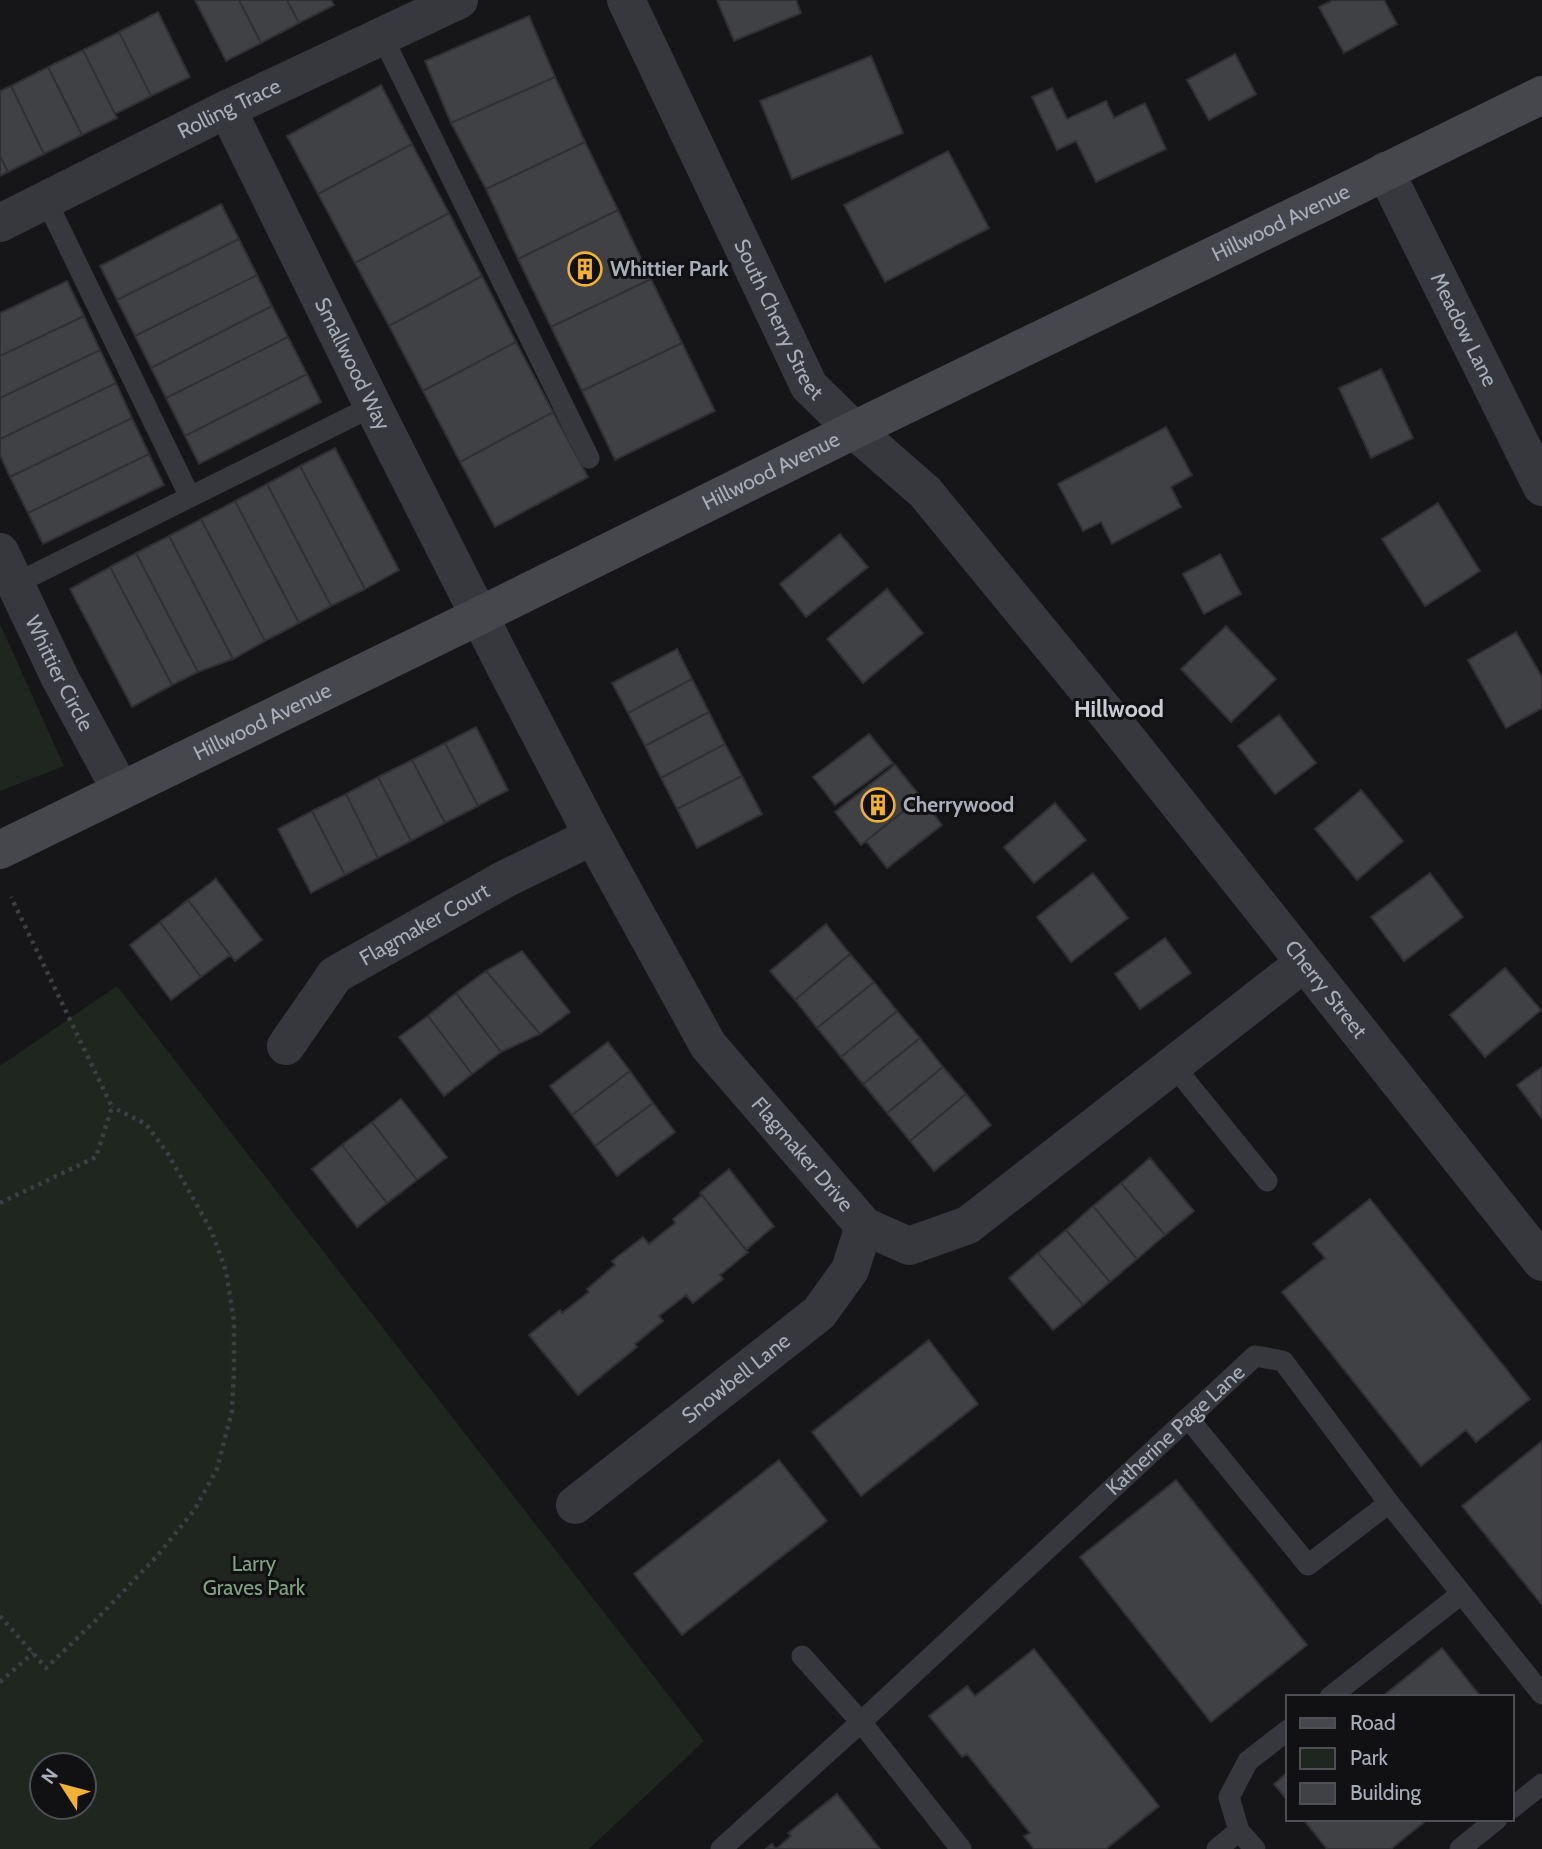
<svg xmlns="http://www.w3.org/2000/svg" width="1542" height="1849" viewBox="0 0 1542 1849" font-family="Cabin,sans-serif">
<rect width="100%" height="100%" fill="#161618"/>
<path fill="#1e261f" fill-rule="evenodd" d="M0,624L64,766L0,791Z
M117,986L704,1741L589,1849H0V1066ZM84,1765V1807H42V1765Z"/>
<path fill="#404145" stroke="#303034" stroke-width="2" d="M195,0H239L261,43L226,61Z
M239,0H287L299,23L261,43Z
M287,0H331L334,5L299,23Z
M717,0H796L801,13L734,41Z
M1333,0H1384L1397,24L1344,53L1319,7Z
M158,12L190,77L151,96L119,32Z
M529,16L555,77L451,123L425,61Z
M119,32L151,96L115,114L83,50Z
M83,50L117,118L82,135L48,67Z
M1235,54L1256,94L1209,120L1187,80Z
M871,56L903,133L792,179L760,101Z
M48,67L82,135L44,154L11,86Z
M555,77L585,142L486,189L451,123Z
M381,85L412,144L318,194L287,136Z
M11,86L44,154L8,172L0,156V91Z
M1052,88L1067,119L1106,101L1114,118L1145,103L1166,149L1096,182L1076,141L1057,150L1032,97Z
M585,142L618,210L518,259L486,189Z
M412,144L449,213L355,263L318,194Z
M948,151L989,228L885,282L844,205Z
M0,156L8,172L0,176Z
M221,204L239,239L117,300L100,266Z
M618,210L651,279L551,327L518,259Z
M449,213L482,276L389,326L355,263Z
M239,239L257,275L135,336L117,300Z
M257,275L272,306L151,368L135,336Z
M482,276L516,342L423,391L389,326Z
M651,279L682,343L582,391L551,327Z
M67,281L84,316L0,356V313Z
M272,306L288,337L166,398L151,368Z
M84,316L100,350L0,398V356Z
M288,337L307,374L185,436L166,398Z
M516,342L553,412L460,462L423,391Z
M682,343L715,411L615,460L582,391Z
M100,350L116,383L0,439V398Z
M1381,369L1413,438L1371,458L1339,388Z
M307,374L321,402L199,464L185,436Z
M116,383L132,418L10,477L0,455V439Z
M553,412L588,477L495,527L460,462Z
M132,418L149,454L28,513L10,477Z
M1166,427L1192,475L1171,487L1181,507L1112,544L1101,522L1083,531L1058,484Z
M335,448L399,570L365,589L300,466Z
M149,454L164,485L43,544L28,513Z
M300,466L365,589L331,606L267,484Z
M267,484L331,606L299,623L235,501Z
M235,501L299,623L265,641L201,519Z
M1438,503L1480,571L1425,606L1382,539Z
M201,519L265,641L233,659L169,536Z
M840,534L868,567L806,617L780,584Z
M169,536L233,659L198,672L136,553Z
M136,553L198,672L172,685L110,567Z
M1220,554L1241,594L1204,614L1183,574Z
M110,567L172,685L132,707L70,589Z
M887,589L923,633L863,683L827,639Z
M1226,626L1276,679L1231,722L1181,669Z
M1516,632L1542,677V708L1506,728L1468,660Z
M677,649L692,679L628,713L612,683Z
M692,679L709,712L645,746L628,713Z
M709,712L725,744L661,778L645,746Z
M1279,715L1316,763L1275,794L1238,746Z
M476,727L508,790L478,806L445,743Z
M869,734L893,763L835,805L813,777Z
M445,743L478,806L445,823L412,760Z
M725,744L742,776L677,809L661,778Z
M412,760L445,823L411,841L378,777Z
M895,765L921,797L861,845L835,812Z
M742,776L762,814L697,848L677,809Z
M378,777L411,841L378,858L346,794Z
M1361,790L1403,841L1357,880L1315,829Z
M346,794L378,858L345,875L312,811Z
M921,797L942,825L887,868L866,841Z
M1055,803L1086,840L1034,883L1004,847Z
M312,811L345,875L311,893L278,829Z
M1093,873L1128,918L1071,962L1037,917Z
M1430,873L1463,917L1404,961L1371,917Z
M216,879L262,940L235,961L188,900Z
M188,900L230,955L201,977L160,922Z
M160,922L201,977L171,1000L130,945Z
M826,924L850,954L795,1000L770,971Z
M1165,938L1191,973L1140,1009L1115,974Z
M522,951L570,1012L540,1034L486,971Z
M850,954L874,982L817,1028L795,1000Z
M1505,968L1541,1010L1485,1057L1450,1015Z
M486,971L540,1034L501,1052L456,993Z
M874,982L897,1011L841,1057L817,1028Z
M456,993L501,1052L472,1074L428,1016Z
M897,1011L920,1038L863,1084L841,1057Z
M428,1016L472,1074L444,1096L399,1037Z
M920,1038L943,1067L887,1113L863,1084Z
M608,1042L630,1071L572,1115L550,1086Z
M943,1067L966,1094L910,1141L887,1113Z
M1542,1067V1119L1517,1085Z
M630,1071L653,1103L595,1146L572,1115Z
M966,1094L991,1125L934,1171L910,1141Z
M401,1099L447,1157L417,1180L372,1122Z
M653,1103L675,1132L617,1176L595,1146Z
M372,1122L417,1180L387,1203L342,1145Z
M342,1145L387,1203L357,1227L312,1169Z
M1150,1158L1194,1211L1165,1235L1121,1183Z
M729,1169L774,1226L746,1250L700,1193Z
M1121,1183L1165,1235L1137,1259L1093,1206Z
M702,1195L748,1252L720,1275L723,1279L693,1303L686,1295L659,1316L663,1321L635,1344L637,1347L578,1395L529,1335L560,1310L562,1313L589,1292L587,1289L615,1265L612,1261L643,1237L649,1244L675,1223L673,1219Z
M1370,1199L1530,1399L1476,1442L1466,1430L1421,1466L1282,1292L1325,1258L1313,1244Z
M1093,1206L1137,1259L1110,1282L1066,1230Z
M1066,1230L1110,1282L1083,1305L1038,1253Z
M1038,1253L1083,1305L1053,1330L1009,1278Z
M929,1340L978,1404L861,1496L812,1432Z
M1542,1441V1605L1462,1506Z
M779,1460L827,1521L682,1635L634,1574Z
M1176,1480L1307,1645L1211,1722L1080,1557Z
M1442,1648L1481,1697H1382Z
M1034,1649L1159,1806L1106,1849H1034L1024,1836L1030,1833L967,1754L962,1757L929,1716L967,1686L975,1696Z
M1288,1772V1801L1274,1784Z
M837,1794L880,1849H766L772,1844L776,1849L791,1836L788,1833Z
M1303,1819H1428L1391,1849H1327Z"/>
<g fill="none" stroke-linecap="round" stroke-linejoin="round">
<path stroke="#3d3f44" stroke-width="4.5" stroke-dasharray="3.5 5" stroke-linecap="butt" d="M0,1203L96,1157L112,1107L11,897
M0,1616L46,1668L95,1621L158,1555L195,1509L217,1469L232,1411L234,1372V1321L226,1271L211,1230L168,1154L146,1124L112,1107
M0,1682L33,1653"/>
<g stroke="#37383d" stroke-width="21">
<path d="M382,36L589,458"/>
<path d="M46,200L190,497"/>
<path d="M15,584L373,406"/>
<path d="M1173,1065L1267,1181"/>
<path d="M1188,1418L1308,1565L1389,1503"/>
<path d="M802,1656L861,1722L961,1849"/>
<path d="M1330,1697L1461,1594"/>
<path d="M1512,1808L1542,1784"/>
<path id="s1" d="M721,1849L861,1722L1255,1356L1283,1361L1389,1503L1542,1694"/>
<path d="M1217,1849L1239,1831"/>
<path d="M1255,1849L1239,1831L1229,1797L1248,1761L1288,1730"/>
<path d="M1460,1849L1497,1819"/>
</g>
<g stroke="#37383d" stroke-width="38">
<path id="s2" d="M227,109L373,406L501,659L593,836L708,1045L864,1226L909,1246L968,1225L1304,963"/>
<path id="s3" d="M1385,171L1542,487"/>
<path id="s4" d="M0,223L227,109L459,0"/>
<path id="s5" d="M0,552L60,678L121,791"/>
<path id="s6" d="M286,1046L335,975L505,879L593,836"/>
<path id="s7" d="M575,1505L819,1313L850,1270L864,1226"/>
</g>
<path stroke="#37383d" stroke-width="38" id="s8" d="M626,0L809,386L854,430L925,492L1109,716L1542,1262"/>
<path stroke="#45474d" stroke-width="38" id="s9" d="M0,850L479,616L854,430L1324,202L1542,95"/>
</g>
<defs>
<symbol id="building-ring" viewBox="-11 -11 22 22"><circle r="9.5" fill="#111113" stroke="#f2b134" stroke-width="1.5"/><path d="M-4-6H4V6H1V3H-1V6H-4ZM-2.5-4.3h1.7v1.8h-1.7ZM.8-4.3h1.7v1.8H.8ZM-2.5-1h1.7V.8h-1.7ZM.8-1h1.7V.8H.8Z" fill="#f2b134"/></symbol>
</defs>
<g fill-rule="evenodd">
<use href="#building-ring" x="566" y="250" width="38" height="38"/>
<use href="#building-ring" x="859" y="786" width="38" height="38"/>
</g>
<g text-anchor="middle" stroke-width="6" stroke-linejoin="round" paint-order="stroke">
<g font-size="21" fill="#a8adb8" stroke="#111113">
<text dy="7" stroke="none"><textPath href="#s4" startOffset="256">Rolling Trace</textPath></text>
<text dy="7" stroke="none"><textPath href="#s9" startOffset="1426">Hillwood Avenue</textPath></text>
<text dy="7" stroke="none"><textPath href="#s8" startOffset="354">South Cherry Street</textPath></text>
<text dy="7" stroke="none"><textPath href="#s3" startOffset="177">Meadow Lane</textPath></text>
<text dy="7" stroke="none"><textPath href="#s2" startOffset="284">Smallwood Way</textPath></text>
<text dy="7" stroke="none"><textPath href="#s9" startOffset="859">Hillwood Avenue</textPath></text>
<text dy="7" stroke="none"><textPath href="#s5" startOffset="135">Whittier Circle</textPath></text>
<text dy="7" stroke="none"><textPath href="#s9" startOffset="292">Hillwood Avenue</textPath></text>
<text dy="7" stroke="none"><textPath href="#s6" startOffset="189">Flagmaker Court</textPath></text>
<text dy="7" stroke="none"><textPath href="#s8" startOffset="1223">Cherry Street</textPath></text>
<text dy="7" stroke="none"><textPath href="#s2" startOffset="1197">Flagmaker Drive</textPath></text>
<text dy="7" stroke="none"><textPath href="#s7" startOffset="205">Snowbell Lane</textPath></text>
<text dy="7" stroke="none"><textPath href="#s1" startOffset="618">Katherine Page Lane</textPath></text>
</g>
<g font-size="21" font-weight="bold" fill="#a8adb8" stroke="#111113" text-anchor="start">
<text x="610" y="276">Whittier Park</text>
<text x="903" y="812">Cherrywood</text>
</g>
<g font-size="21" fill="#7fa381" stroke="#111113">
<text x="254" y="1571">Larry<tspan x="254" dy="24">Graves Park</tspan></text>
</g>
<g font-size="23" font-weight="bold" fill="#c9ccd4" stroke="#111113">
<text x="1119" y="717">Hillwood</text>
</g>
</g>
<rect x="1286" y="1695" width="228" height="126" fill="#111113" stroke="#4d4f55" stroke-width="2"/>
<rect x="1300" y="1718" width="35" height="10" fill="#45474d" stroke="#4d4f55" stroke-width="2"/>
<text x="1350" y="1730" font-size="21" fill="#a8adb8">Road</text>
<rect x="1300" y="1748" width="35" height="21" fill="#1e261f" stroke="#4d4f55" stroke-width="2"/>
<text x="1350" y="1765" font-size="21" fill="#a8adb8">Park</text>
<rect x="1300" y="1783" width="35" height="21" fill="#404145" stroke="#4d4f55" stroke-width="2"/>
<text x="1350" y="1800" font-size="21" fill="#a8adb8">Building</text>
<g transform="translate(63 1786) rotate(306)"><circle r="33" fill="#111113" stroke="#4d4f55" stroke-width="2"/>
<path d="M0-5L12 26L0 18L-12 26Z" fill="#f2b134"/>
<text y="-10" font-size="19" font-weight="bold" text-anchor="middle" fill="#a8adb8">N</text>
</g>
</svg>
